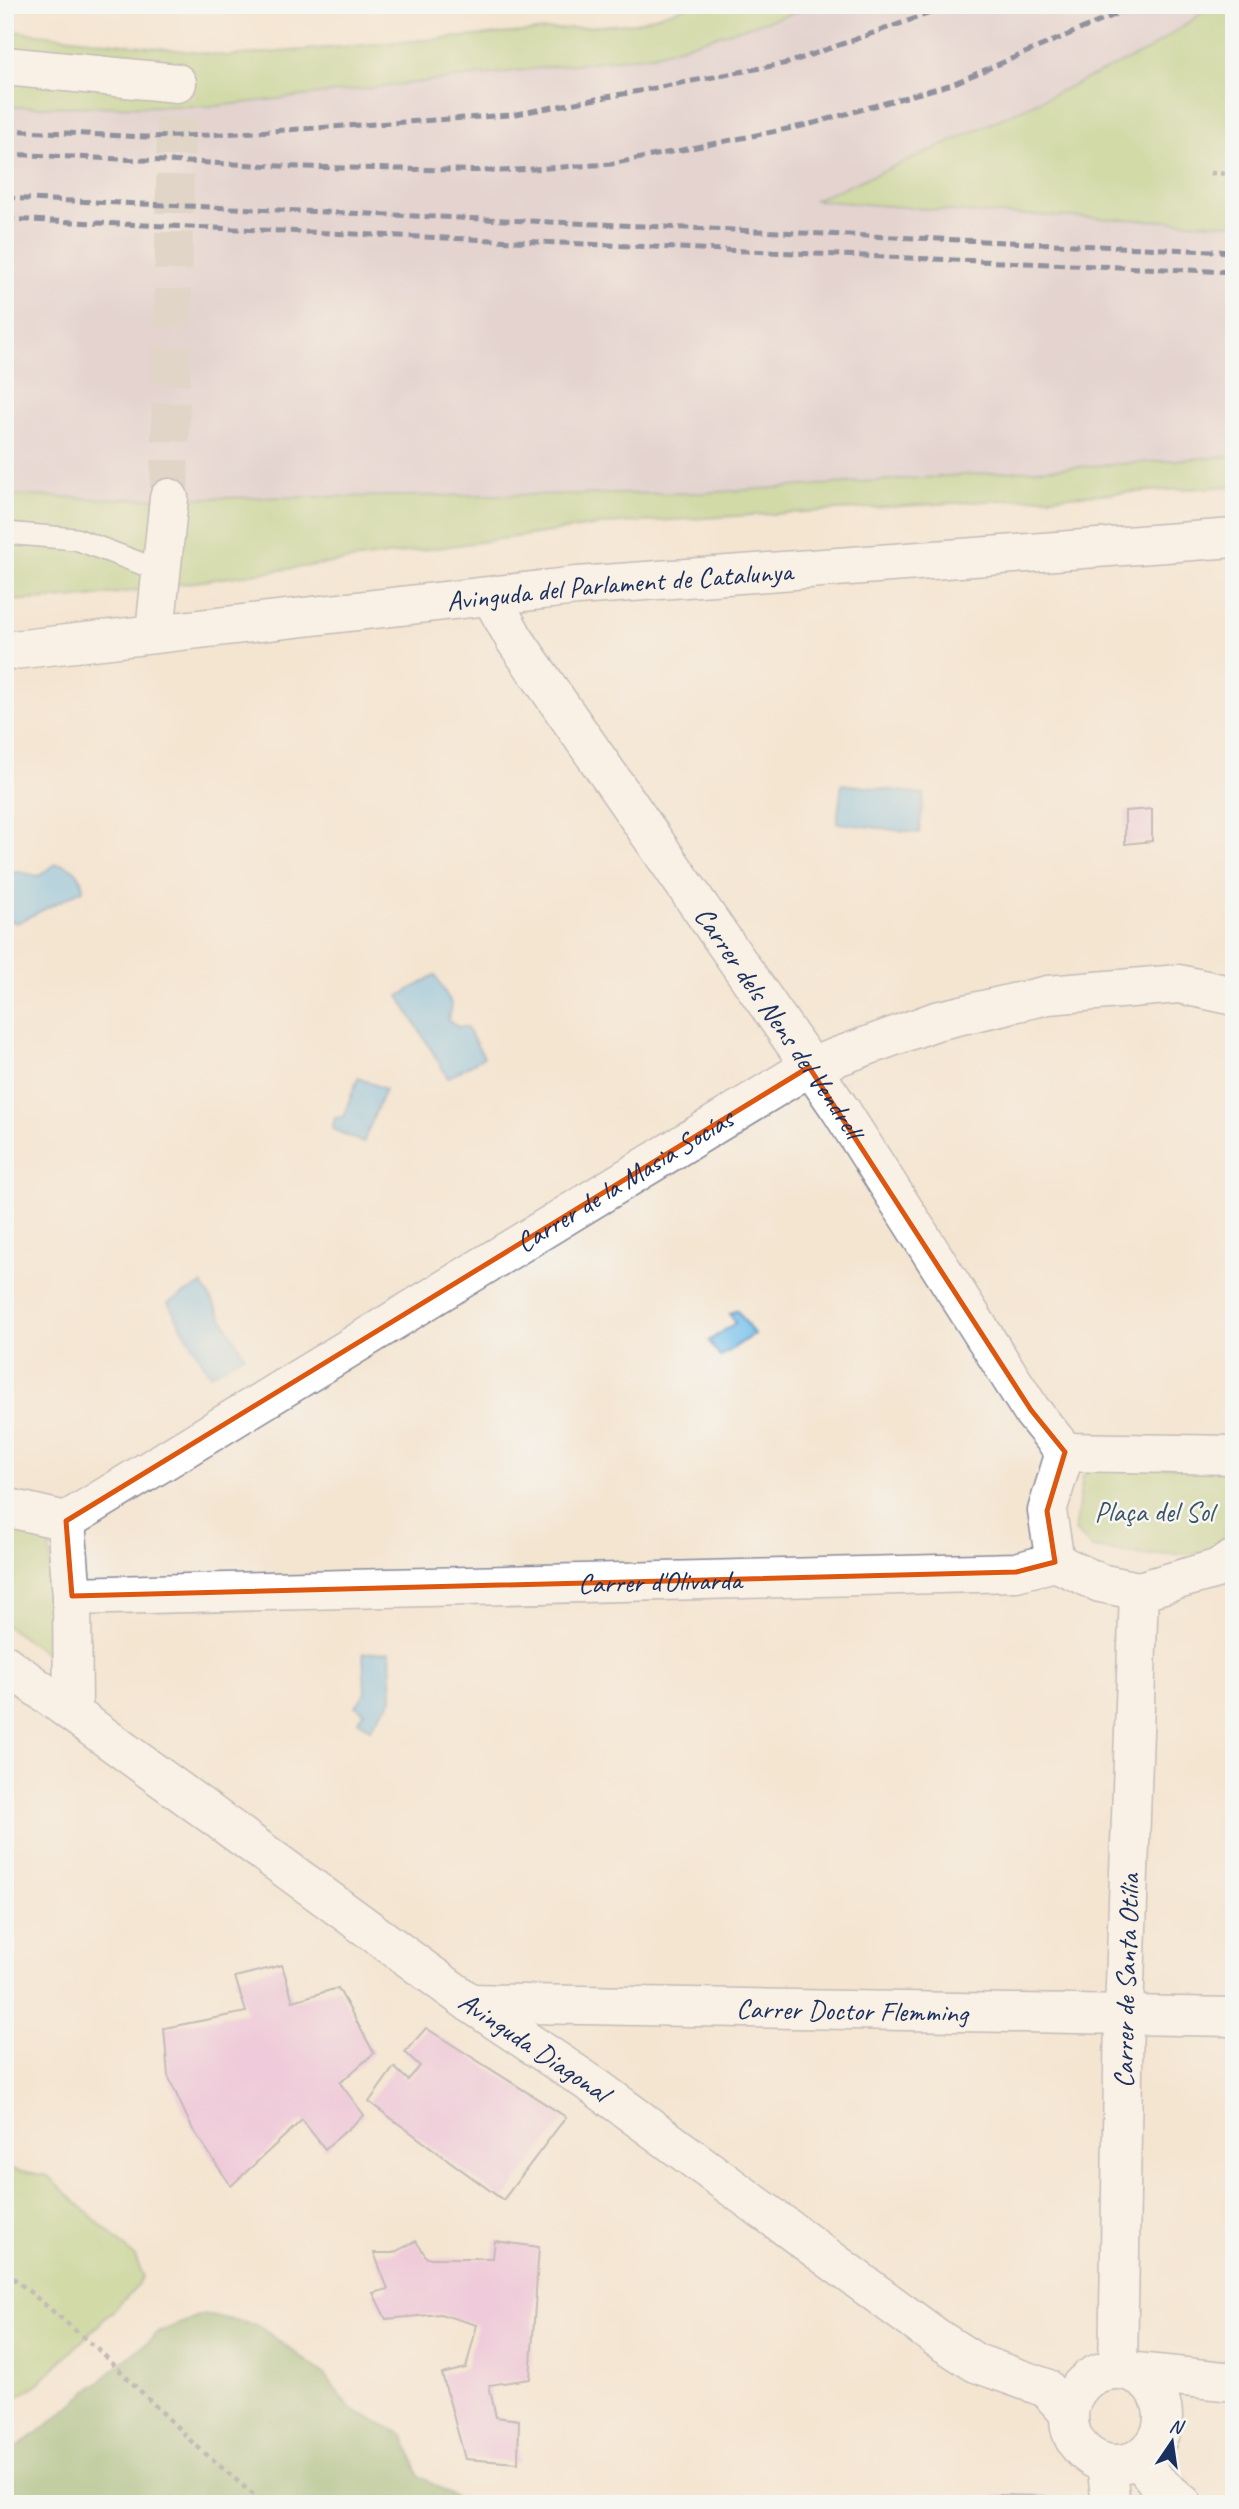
<svg xmlns="http://www.w3.org/2000/svg" width="1239" height="2509" viewBox="0 0 1239 2509" font-family="Caveat,sans-serif">
<rect width="100%" height="100%" fill="#f6f6f2"/>
<filter id="ink" filterUnits="userSpaceOnUse"><feTurbulence type="fractalNoise" baseFrequency=".0143" numOctaves="2"/><feDisplacementMap in="SourceGraphic" scale="14" xChannelSelector="R" yChannelSelector="G"/><feConvolveMatrix kernelMatrix="1 2 1 2 8 2 1 2 1" color-interpolation-filters="sRGB"/></filter>
<filter id="wash" filterUnits="userSpaceOnUse"><feTurbulence type="fractalNoise" baseFrequency=".00686" numOctaves="4" result="noise"/><feDisplacementMap in="SourceGraphic" scale="28" xChannelSelector="R" yChannelSelector="G"/><feGaussianBlur stdDeviation="1.57" result="paint"/><feColorMatrix in="noise" values="0 0 0 0 0 0 0 0 0 0 0 0 0 0 0 0 0 1.4 0 .05"/><feComposite in="paint" operator="in"/></filter>
<g filter="url(#wash)">
<rect width="100%" height="100%" fill="#f4e5d1"/>
<path fill="#d0bdcd" d="M821,5H1214L1147,51L924,154L815,200L978,213L1234,224V456L703,493L112,499L5,495V107L217,106L652,55Z"/>
<path fill="#a8cc76" stroke="#627e6a" stroke-width="2" d="M692,5H821L652,55L217,106L5,107V30L228,56L635,23Z
M1214,5H1234V224L978,213L814,200L924,154L1147,51Z
M1234,456V486L607,524L89,597L5,601V495L112,499L703,493Z
M1099,1466L1215,1468L1234,1483V1505L1217,1553L1144,1555L1092,1548L1075,1531L1083,1475Z
M35,1527L46,1534L50,1549L53,1658L5,1625V1531Z
M5,2168L48,2176L135,2257L143,2276L136,2288L38,2384L5,2404Z"/>
<path fill="#86b067" stroke="#507062" stroke-width="2" d="M203,2314L257,2325L324,2374L349,2408L404,2435L419,2476L466,2504H5V2454L39,2432L159,2332Z"/>
<path fill="#71bdea" stroke="#4676a4" stroke-width="2" d="M842,784L924,794L919,833L837,823Z
M56,864C72,864 83,875 83,890L17,923L5,919V874L18,872L39,876Z
M435,975L452,1005L448,1020L459,1027H466L484,1057L448,1078L399,996Z
M358,1078L385,1089L363,1143L332,1129L335,1118L343,1117Z
M202,1284L244,1355L210,1375L168,1303Z
M737,1310L754,1334L720,1357L709,1341L735,1323L730,1314Z
M390,1652L392,1699L370,1729L358,1720L364,1712L356,1706L365,1693L363,1653Z"/>
<g id="blocks">
<path fill="#e8a9e4" d="M1152,809V841L1125,844V811Z
M282,1965L293,2001L338,1988L374,2053L340,2083L364,2115L325,2149L302,2120L231,2186L192,2128L168,2076L164,2028L246,2012L235,1977Z
M426,2028L566,2117L503,2200L369,2102L394,2067L408,2080L420,2066L405,2052Z
M416,2241L427,2258H493L495,2241L539,2247L530,2379L489,2385L496,2417L519,2420L518,2463L465,2459L442,2374L466,2368L477,2325L440,2314L386,2319L373,2293L388,2289L374,2253H393Z
M996,2495L1045,2496V2504H995Z"/>
</g>
</g>
<g filter="url(#ink)">
<use href="#blocks" fill-opacity="0" stroke="#888a98" stroke-width="2"/>
<g fill="none" stroke-linecap="round" stroke-linejoin="round">
<path stroke="#c9c1ba" stroke-width="38" stroke-dasharray="38 19" stroke-linecap="butt" d="M169,498L177,83"/>
<defs>
<path id="service" d="M5,533L76,539L161,571"/>
<g id="minor">
<path d="M5,66L177,83"/>
<path id="s1" d="M491,597L515,640L840,1109L1031,1410L1065,1452"/>
<path d="M155,632L169,498"/>
<path id="s2" d="M5,651L577,586L1234,538"/>
<path d="M5,1507L66,1521L72,1596L73,1713"/>
<path id="s3" d="M66,1521L809,1067L936,1021L1048,995L1179,984L1234,996"/>
<path d="M1055,1562L1047,1511L1065,1452L1234,1455"/>
<path id="s4" d="M72,1596L1016,1572L1055,1562L1100,1583L1139,1591L1216,1569L1234,1559"/>
<path id="s5" d="M5,1664L470,2003L597,2088L937,2338L976,2363L1046,2388L1068,2412"/>
<path id="s6" d="M470,2003L1234,2017"/>
<path id="s7" d="M1118,2369L1124,2013L1139,1591"/>
<circle cx="1116" cy="2417" r="47"/>
<path d="M1136,2372L1234,2382"/>
<path d="M1139,2459L1157,2482L1183,2504"/>
<path d="M1106,2464L1111,2504"/>
</g>
</defs>
<use href="#service" stroke="#888a98" stroke-width="24"/>
<use href="#minor" stroke="#888a98" stroke-width="41"/>
<path stroke="#888a98" stroke-width="4.5" stroke-dasharray="5 5" stroke-linecap="butt" d="M1210,173L1234,174
M5,2271L100,2351L192,2442L264,2504"/>
<use href="#service" stroke="#fff" stroke-width="21"/>
<use href="#minor" stroke="#fff" stroke-width="38"/>
<path stroke="#1b2f5e" stroke-width="5" stroke-dasharray="10 5" stroke-linecap="butt" d="M5,130L146,137L209,135L511,115L788,63L953,5
M5,154L301,167L500,171L611,164L807,125L952,84L1138,5
M5,198L1234,252
M5,219L1234,272"/>
</g>
</g>
<path d="M0 0H1239V2509H0ZM809,1067L1031,1410L1065,1452L1047,1511L1055,1562L1016,1572L72,1596L66,1521Z" fill="#f4e5d1" fill-opacity=".55" fill-rule="evenodd"/>
<path fill="none" stroke="#de5710" stroke-width="5" stroke-linejoin="round" d="M809,1067L1031,1410L1065,1452L1047,1511L1055,1562L1016,1572L72,1596L66,1521Z"/>
<g text-anchor="middle" stroke-width="5" stroke-linejoin="round" paint-order="stroke">
<g font-size="28" fill="#1b2f5e" stroke="#f6f6f2">
<text dy="10" stroke="none"><textPath href="#s2" startOffset="618">Avinguda del Parlament de Catalunya</textPath></text>
<text dy="10" stroke="none"><textPath href="#s1" startOffset="514">Carrer dels Nens del Vendrell</textPath></text>
<text dy="10" stroke="none"><textPath href="#s3" startOffset="654">Carrer de la Masia Socías</textPath></text>
<text dy="10" stroke="none"><textPath href="#s4" startOffset="588">Carrer d'Olivarda</textPath></text>
<text dy="10" stroke="none"><textPath href="#s7" startOffset="388">Carrer de Santa Otília</textPath></text>
<text dy="10" stroke="none"><textPath href="#s6" startOffset="382">Carrer Doctor Flemming</textPath></text>
<text dy="10" stroke="none"><textPath href="#s5" startOffset="653">Avinguda Diagonal</textPath></text>
</g>
<g font-size="28" fill="#3e5664" stroke="#f6f6f2">
<text x="1154" y="1521">Plaça del Sol</text>
</g>
</g>
<rect width="1239" height="2509" fill="none" stroke="#f6f6f2" stroke-width="28"/>
<g transform="translate(1172 2442) rotate(13)" stroke="#f6f6f2" stroke-width="5" paint-order="stroke">
<path d="M0-5L12 26L0 18L-12 26Z" fill="#1b2f5e"/>
<text y="-10" font-size="19" font-weight="bold" text-anchor="middle" fill="#1b2f5e">N</text>
</g>
</svg>
